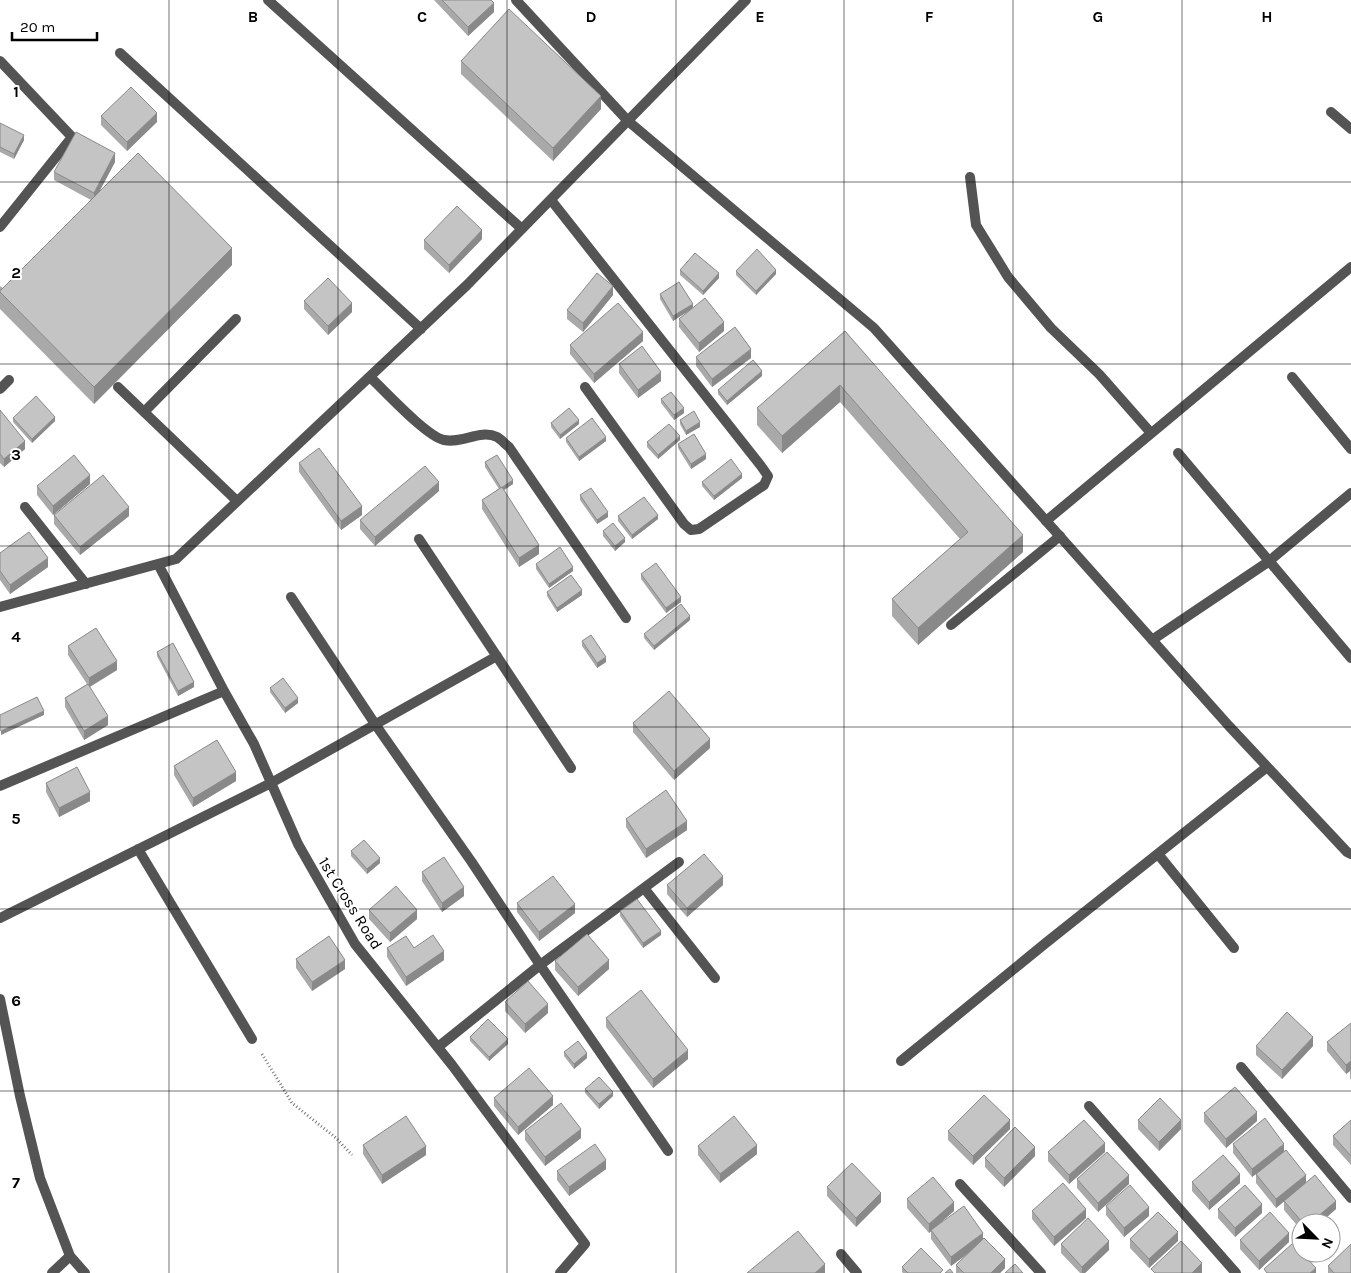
<svg xmlns="http://www.w3.org/2000/svg" width="1351" height="1273" viewBox="0 0 1351 1273" font-family="Karla,sans-serif">
<rect width="100%" height="100%" fill="#fff"/>
<g fill="none" stroke-linecap="round" stroke-linejoin="round">
<path stroke="#767676" stroke-width="3" stroke-dasharray="1 2.5" stroke-linecap="butt" d="M262,1054L292,1103L336,1138L352,1155"/>
<path stroke="#545454" stroke-width="10" d="M516,0L628,121
M1331,112L1351,129
M970,177L976,225L1008,277L1051,328L1099,374L1151,433
M118,387L237,501
M144,412L236,319
M1046,521L1351,267
M951,625L1060,536"/>
<path stroke="#545454" stroke-width="10" d="M268,0L522,229
M120,53L421,329
M0,61L72,137L0,227
M628,121L874,328L1229,726L1347,852L1351,854
M551,200L761,466L768,476L764,485L699,529L691,530L684,524L585,387
M370,377C385,391 426,436 444,440C462,444 480,429 497,437C501,439 505,444 509,447L626,618
M1292,377L1351,449
M0,389L9,380
M1178,453L1351,658
M25,507L86,584
M419,539L571,768
M158,564L224,691L254,744L298,844L355,944L452,1065L585,1244L560,1273
M291,597L375,724L471,861L540,965L668,1151
M0,607L176,559L467,285L746,0
M1152,640L1268,562L1351,493
M0,786L224,691
M138,849L252,1039
M1158,854L1234,948
M644,888L715,978
M0,918L271,783L497,656
M0,999L20,1096L40,1178L70,1256L85,1273
M438,1047L540,965L679,862
M901,1061L1047,942L1267,767
M1241,1067L1351,1198
M1089,1106L1236,1273
M960,1184L1041,1273
M841,1254L857,1273
M52,1273L70,1256"/>
</g>
<path fill="#a9a9a9" d="M434,0H491L494,12L468,36Z
M461,61L601,109L553,161L461,74Z
M101,116L157,122L127,151L101,125Z
M0,123L24,140L14,159L0,152Z
M115,162L99,191L232,265L94,404L0,309V286L3,288L91,200L54,180V172Z
M482,239L449,273L424,249V240Z
M680,270L719,278L703,295L680,275Z
M736,271L776,274L756,295L736,275Z
M660,294L693,308L724,331L699,352L679,327V319L688,311L673,321L660,299Z
M613,295L583,332L567,319V310Z
M304,301L352,312L328,335L304,309Z
M845,331L1023,552L918,645L892,616V599L960,539L840,402L782,453L757,425V408Z
M643,341L594,383L570,354V345Z
M696,357L751,358L712,387L696,366Z
M619,364L661,381L638,398L619,373Z
M762,376L727,405L718,394V390Z
M661,399L684,413L674,420L661,403Z
M0,410L25,449L4,467L0,463Z
M13,418L55,421L32,443L13,422Z
M680,420L700,427L686,435L680,424Z
M551,423L579,424L560,439L551,427Z
M566,438L606,441L579,461L566,442Z
M680,440L658,459L647,447V442Z
M678,444L706,459L691,469L678,448Z
M485,462L513,484L504,490L539,554L519,567L482,509V500L499,489L485,467Z
M299,463L362,515L341,530L299,472Z
M742,478L714,500L702,486V482Z
M90,484L53,515L37,495V486Z
M439,491L375,546L360,529V520Z
M580,495L608,517L597,524L580,500Z
M54,515L129,516L80,555L54,524Z
M618,516L658,519L632,539L618,521Z
M603,531L625,542L615,551L603,536Z
M0,553L48,567L10,594L0,580Z
M536,564L573,571L549,588L536,569Z
M641,574L681,602L666,613L641,579Z
M547,592L582,595L557,612L547,596Z
M690,620L654,650L644,638V634Z
M582,641L606,662L597,668L582,646Z
M68,646L117,670L90,687L108,725L84,740L65,707V698L87,684L68,655Z
M157,652L194,687L178,696L157,656Z
M270,688L298,703L285,713L270,692Z
M633,723L710,748L674,780L633,732Z
M174,766L236,781L193,807L174,775Z
M46,783L90,801L59,817L46,792Z
M626,819L687,830L646,858L626,827Z
M351,851L380,863L367,874L351,856Z
M422,872L464,896L442,912L422,881Z
M667,885H723L687,917L667,894Z
M517,903L575,913L539,941L517,912Z
M369,910L417,919L390,942L369,919Z
M620,911L661,935L643,948L620,916Z
M387,948H414L444,960L406,986L387,957Z
M296,959L345,969L312,991L296,968Z
M555,961L609,969L578,996L555,970Z
M505,1002L548,1013L525,1033L505,1011Z
M606,1018L688,1059L653,1088L606,1027Z
M1351,1023V1080L1350,1078V1071L1346,1074L1327,1051V1042Z
M470,1037L508,1044L489,1061L470,1041Z
M1256,1046H1313L1282,1079L1256,1055Z
M564,1052L587,1058L574,1069L564,1056Z
M585,1089L613,1096L599,1109L585,1093Z
M494,1098L553,1105L518,1135L494,1106Z
M1204,1113L1257,1121L1226,1148L1204,1122Z
M1138,1120L1181,1129L1159,1151L1138,1129Z
M1351,1120V1165L1333,1145V1136Z
M1010,1129L973,1165L948,1140V1131Z
M525,1131L581,1138L545,1166L525,1140Z
M1233,1144L1284,1151L1306,1183L1336,1209L1320,1223H1301V1230L1284,1210V1201L1276,1208L1256,1183V1174L1259,1172L1252,1177L1233,1153Z
M363,1145L426,1155L382,1184L363,1154Z
M698,1146L757,1154L720,1183L698,1155Z
M1048,1152H1105L1069,1184L1048,1161Z
M1035,1156L1004,1187L985,1167V1158Z
M606,1169L569,1196L557,1180V1171Z
M1077,1179L1129,1184L1098,1212L1077,1188Z
M1192,1182L1240,1183L1209,1210L1192,1191Z
M827,1187L881,1202L856,1227L827,1196Z
M907,1199L954,1211L935,1227L983,1239L1005,1268L1000,1273H956V1265L969,1253L951,1266L931,1239V1231L929,1233L907,1208Z
M1106,1206L1149,1216L1124,1237L1106,1215Z
M1218,1209L1262,1213L1235,1237L1218,1218Z
M1032,1211L1086,1218L1054,1246L1032,1219Z
M1130,1239L1178,1241L1149,1268L1130,1248Z
M1240,1240L1289,1242L1259,1270L1240,1249Z
M1061,1244L1109,1250L1085,1273H1080L1061,1253Z
M1328,1266L1351,1273H1328Z
M902,1267L943,1273H903L902,1272Z"/>
<path fill="#898989" d="M494,3V12L468,36V27Z
M601,96V109L553,161V148Z
M157,113V122L127,151V142Z
M24,135V140L14,159V154Z
M115,153V162L94,202V193Z
M482,230V239L449,273V265Z
M232,248V265L94,404V387Z
M776,270V274L756,295V291Z
M719,273V278L703,295V291Z
M613,286V295L583,332V323Z
M352,303V312L328,335V326Z
M693,304V308L673,321V316Z
M724,322V331L699,352V343Z
M643,332V341L594,383V374Z
M751,349V358L712,387V379Z
M762,371V376L727,405V401Z
M661,372V381L638,398V390Z
M840,385V402L782,453V436Z
M684,408V413L674,420V415Z
M55,417V421L32,443V439Z
M579,420V424L560,439V435Z
M700,422V427L686,435V431Z
M680,436V440L658,459V455Z
M606,437V441L579,461V457Z
M25,441V449L4,467V459Z
M706,454V459L691,469V464Z
M742,474V478L714,500V496Z
M90,475V484L53,515V506Z
M513,480V484L501,492V488Z
M439,482V491L375,546V537Z
M362,506V515L341,530V521Z
M129,507V516L80,555V547Z
M608,512V517L597,524V520Z
M658,515V519L632,539V535Z
M1023,535V552L918,645V628Z
M625,538V542L615,551V546Z
M539,545V554L519,567V558Z
M48,558V567L10,594V585Z
M573,567V571L549,588V584Z
M582,590V595L557,612V608Z
M681,597V602L666,613V608Z
M690,616V620L654,650V646Z
M606,657V662L597,668V663Z
M117,661V670L89,687V678Z
M194,682V687L178,696V691Z
M298,698V703L285,713V708Z
M44,711V715L1,735V731Z
M108,716V725L84,740V731Z
M710,739V748L674,780V771Z
M236,772V781L193,807V798Z
M90,792V801L59,817V808Z
M687,821V830L646,858V849Z
M380,858V863L367,874V869Z
M723,876V885L687,917V908Z
M464,887V896L442,912V903Z
M575,904V913L539,941V932Z
M417,910V919L390,942V933Z
M661,931V935L643,948V943Z
M444,951V960L406,986V977Z
M345,960V969L312,991V982Z
M609,960V969L578,996V987Z
M548,1004V1013L525,1033V1024Z
M1313,1037V1046L1282,1079V1070Z
M508,1039V1044L489,1061V1057Z
M688,1050V1059L653,1088V1079Z
M587,1053V1058L574,1069V1064Z
M1351,1061V1070H1350V1071L1346,1074V1065Z
M613,1092V1096L599,1109V1104Z
M553,1096V1105L518,1135V1127Z
M1257,1112V1121L1226,1148V1139Z
M1010,1120V1129L973,1165V1156Z
M1181,1120V1129L1159,1151V1142Z
M581,1129V1138L545,1166V1157Z
M1105,1143V1152L1069,1184V1175Z
M1284,1144V1152L1252,1177V1169Z
M757,1145V1154L720,1183V1174Z
M426,1146V1155L382,1184V1175Z
M1035,1147V1156L1004,1187V1178Z
M606,1160V1169L569,1196V1187Z
M1240,1174V1183L1209,1210V1202Z
M1129,1175V1184L1098,1212V1203Z
M1306,1175V1184L1276,1208V1199Z
M881,1193V1202L856,1227V1218Z
M1336,1201V1209L1320,1223H1310Z
M954,1202V1211L929,1233V1224Z
M1262,1204V1213L1235,1237V1228Z
M1149,1207V1216L1124,1237V1228Z
M1086,1209V1218L1054,1246V1237Z
M1178,1232V1241L1149,1268V1259Z
M983,1233V1242L951,1266V1257Z
M1289,1233V1242L1259,1270V1261Z
M1109,1241V1250L1085,1273H1082V1267Z
M1005,1259V1268L1000,1273H991Z
M1202,1263V1273H1192Z
M825,1264V1273H815Z
M1316,1268V1273H1310Z"/>
<path fill="#c4c4c4" stroke="#898989" d="M442,0H491L494,3L468,27Z
M509,9L601,96L553,148L461,61Z
M131,87L157,113L127,142L101,116Z
M0,123L24,135L14,154L0,147Z
M76,132L115,153L94,193L54,172Z
M138,153L232,248L94,387L0,292V291Z
M457,206L482,230L449,265L424,240Z
M757,249L776,270L756,291L736,271Z
M695,253L719,273L703,291L680,270Z
M597,273L613,286L583,323L567,310Z
M328,278L352,303L328,326L304,301Z
M679,282L693,304L673,316L660,294Z
M705,298L724,322L699,343L679,319Z
M618,303L643,332L594,374L570,345Z
M735,327L751,349L712,379L696,357Z
M845,331L1023,535L918,628L892,599L968,532L840,385L782,436L757,408Z
M642,346L661,372L638,390L619,364Z
M753,360L762,371L727,401L718,390Z
M671,392L684,408L674,415L661,399Z
M36,396L55,417L32,439L13,418Z
M569,408L579,420L560,435L551,423Z
M0,410L25,441L4,459L0,454Z
M694,411L700,422L686,431L680,420Z
M592,418L606,437L579,457L566,438Z
M669,424L680,436L658,455L647,442Z
M694,434L706,454L691,464L678,444Z
M319,448L362,506L341,521L299,463Z
M74,455L90,475L53,506L37,486Z
M497,455L513,480L501,488L485,462Z
M731,459L742,474L714,496L702,482Z
M425,466L439,482L375,537L360,520Z
M103,475L129,507L80,547L54,515Z
M502,487L539,545L519,558L482,500Z
M591,488L608,512L597,520L580,495Z
M644,497L658,515L632,535L618,516Z
M613,523L625,538L615,546L603,531Z
M29,532L48,558L10,585L0,571V553Z
M560,547L573,567L549,584L536,564Z
M656,563L681,597L666,608L641,574Z
M571,575L582,590L557,608L547,592Z
M681,604L690,616L654,646L644,634Z
M96,628L117,661L89,678L68,646Z
M591,635L606,657L597,663L582,641Z
M173,643L194,682L178,691L157,652Z
M283,678L298,698L285,708L270,688Z
M88,684L108,716L84,731L65,698Z
M669,691L710,739L674,771L633,723Z
M37,697L44,711L1,731L0,729V715Z
M217,740L236,772L193,798L174,766Z
M77,767L90,792L59,808L46,783Z
M666,790L687,821L646,849L626,819Z
M364,840L380,858L367,869L351,851Z
M704,854L723,876L687,908L667,885Z
M444,857L464,887L442,903L422,872Z
M553,876L575,904L539,932L517,903Z
M396,886L417,910L390,933L369,910Z
M637,899L661,931L643,943L620,911Z
M587,934L609,960L578,987L555,961Z
M433,935L444,951L406,977L387,948L406,936L414,948Z
M329,936L345,960L312,982L296,959Z
M528,981L548,1004L525,1024L505,1002Z
M641,990L688,1050L653,1079L606,1018Z
M1287,1012L1313,1037L1282,1070L1256,1046Z
M488,1019L508,1039L489,1057L470,1037Z
M1351,1023V1061L1346,1065L1327,1042Z
M578,1041L587,1053L574,1064L564,1052Z
M529,1068L553,1096L518,1127L494,1098Z
M599,1077L613,1092L599,1104L585,1089Z
M1235,1087L1257,1112L1226,1139L1204,1113Z
M984,1095L1010,1120L973,1156L948,1131Z
M1160,1098L1181,1120L1159,1142L1138,1120Z
M561,1103L581,1129L545,1157L525,1131Z
M406,1116L426,1146L382,1175L363,1145Z
M734,1116L757,1145L720,1174L698,1146Z
M1265,1118L1284,1144L1252,1169L1233,1144Z
M1084,1120L1105,1143L1069,1175L1048,1152Z
M1351,1120V1156L1333,1136Z
M1015,1127L1035,1147L1004,1178L985,1158Z
M595,1144L606,1160L569,1187L557,1171Z
M1286,1150L1306,1175L1276,1199L1256,1174Z
M1107,1152L1129,1175L1098,1203L1077,1179Z
M1223,1155L1240,1174L1209,1202L1192,1182Z
M852,1163L881,1193L856,1218L827,1187Z
M1315,1175L1336,1201L1310,1223H1303L1284,1201Z
M933,1177L954,1202L929,1224L907,1199Z
M1063,1183L1086,1209L1054,1237L1032,1211Z
M1130,1185L1149,1207L1124,1228L1106,1206Z
M1245,1185L1262,1204L1235,1228L1218,1209Z
M964,1206L983,1233L951,1257L931,1230Z
M1158,1212L1178,1232L1149,1259L1130,1239Z
M1270,1212L1289,1233L1259,1261L1240,1240Z
M1088,1218L1109,1241L1082,1267L1061,1244Z
M798,1231L825,1264L815,1273H747Z
M984,1238L1005,1259L991,1273H964L956,1265Z
M1181,1241L1202,1263L1192,1273H1155L1151,1269Z
M1293,1243L1301,1252V1253H1302L1316,1268L1310,1273H1267L1264,1269Z
M1351,1244V1273H1334L1328,1266Z
M921,1248L943,1270L940,1273H908L902,1267Z
M1015,1264L1023,1273H1005Z
M950,1269L953,1273H945Z"/>
<path fill="none" stroke="#000" stroke-width="1" stroke-opacity="0.55" d="M169,0V1273M338,0V1273M507,0V1273M676,0V1273M844,0V1273M1013,0V1273M1182,0V1273M0,182H1351M0,364H1351M0,546H1351M0,727H1351M0,909H1351M0,1091H1351"/>
<g text-anchor="middle" stroke-width="4" stroke-linejoin="round" paint-order="stroke">
<g font-size="16" fill="#000" stroke="#fff">
<text transform="translate(351 903) rotate(58)" y="6">1st Cross Road</text>
</g>
</g>
<g font-size="16" text-anchor="middle" font-weight="bold" fill="#000" stroke="#fff" stroke-width="4" stroke-linejoin="round" paint-order="stroke">
<text x="253" y="22">B</text>
<text x="422" y="22">C</text>
<text x="591" y="22">D</text>
<text x="760" y="22">E</text>
<text x="929" y="22">F</text>
<text x="1098" y="22">G</text>
<text x="1267" y="22">H</text>
<text x="16" y="97">1</text>
<text x="16" y="278">2</text>
<text x="16" y="460">3</text>
<text x="16" y="642">4</text>
<text x="16" y="824">5</text>
<text x="16" y="1006">6</text>
<text x="16" y="1188">7</text>
</g>
<g transform="translate(1316 1238) rotate(114)"><circle r="24" fill="#ffffff" stroke="#999999"/>
<path d="M0-4L9 19L0 12L-9 19Z" fill="#000000"/>
<text y="-8" font-size="14" font-weight="bold" text-anchor="middle" fill="#000000">N</text>
</g>
<path d="M12 32v8h85v-8" fill="none" stroke="#000000" stroke-width="2.5"/>
<text x="20" y="32" font-size="15" fill="#000000" stroke="#ffffff" stroke-width="4" paint-order="stroke">20 m</text>
</svg>
